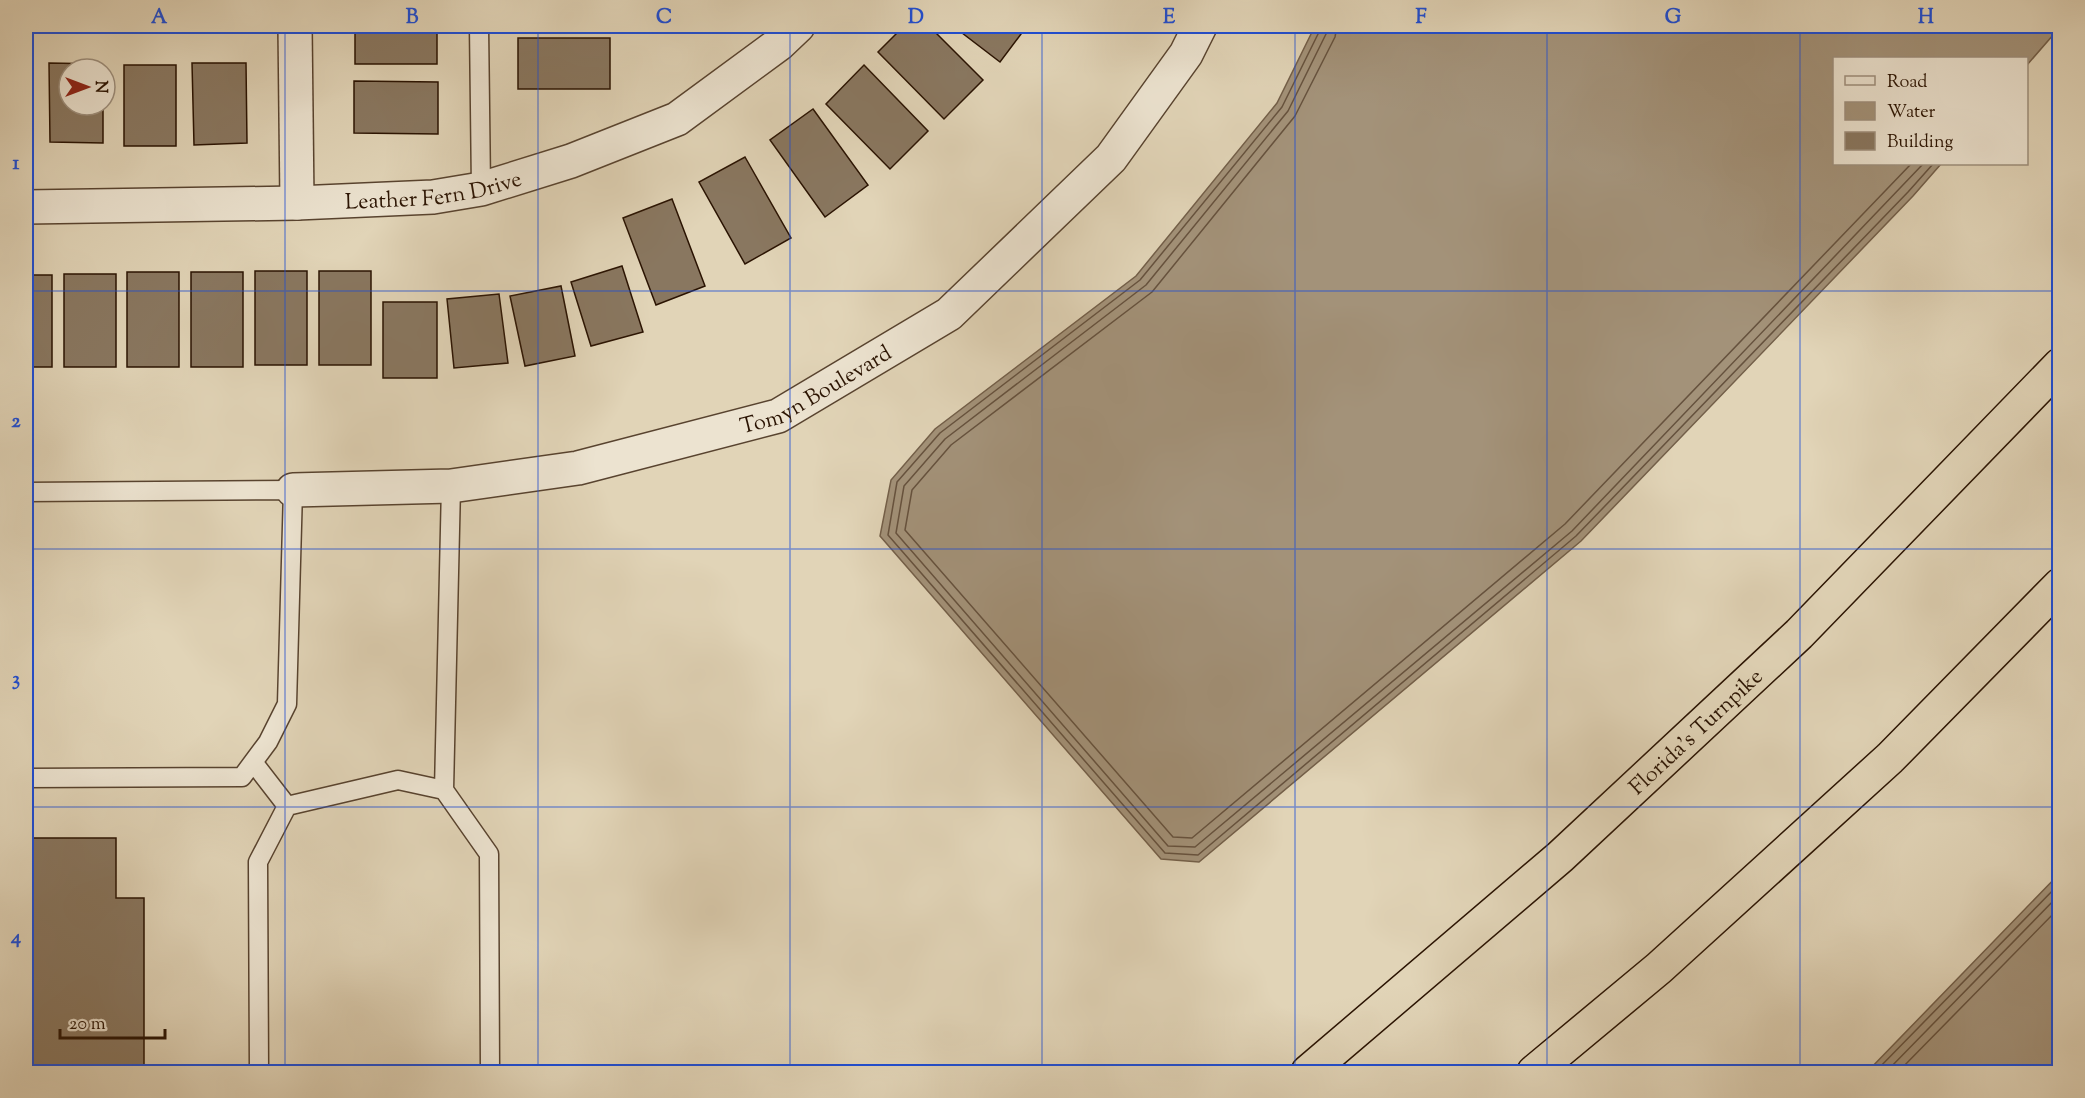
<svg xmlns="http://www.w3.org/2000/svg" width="2085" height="1098" viewBox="0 0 2085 1098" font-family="'Sorts Mill Goudy',serif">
<rect width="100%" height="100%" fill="#e1d4b7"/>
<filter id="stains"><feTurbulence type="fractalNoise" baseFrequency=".00333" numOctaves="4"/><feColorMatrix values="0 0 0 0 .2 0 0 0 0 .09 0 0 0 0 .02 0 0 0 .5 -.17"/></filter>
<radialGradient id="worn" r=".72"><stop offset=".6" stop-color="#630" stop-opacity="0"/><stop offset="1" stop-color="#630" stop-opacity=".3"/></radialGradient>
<path fill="#a39279" stroke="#735f49" stroke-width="1.5" d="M1315,26H2059L2060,27L2027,65L2026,58H1834V164H1941L1913,196L1581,541L1199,862L1161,859L880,536L891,480L935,429L1136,276L1277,103Z
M2059,874V1072H1867Z"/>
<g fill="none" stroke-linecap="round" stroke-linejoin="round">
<path stroke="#66523e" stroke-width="1.5" d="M1320,26V30L1282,107L1140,280L940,433L897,482L888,535L1165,853L1198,855L1576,536L1908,192L1933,164
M1328,26L1326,34L1288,111L1146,285L945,439L904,486L896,533L1168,846L1195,847L1572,531L1923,164
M1337,26L1335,37L1295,116L1152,292L951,445L912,490L905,530L1173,837L1192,838L1565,524L1911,164
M1875,1072L2060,883
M1886,1072L2060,894
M1898,1072L2060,907"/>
</g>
<path fill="#897760" stroke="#2a1302" stroke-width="1.5" d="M355,26H437V64H355Z
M904,26H929L983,80L944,119L878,52Z
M953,26H1027L1000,62Z
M518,38H610V89H518Z
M49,63L102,64V69H69V105H103V143L50,142Z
M192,63H246L247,143L194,145Z
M26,65H29V148H26Z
M124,65H176V146H124Z
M864,65L928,131L890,169L826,104Z
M354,81L438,82V134L354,133Z
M813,109L868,185L825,217L770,140Z
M745,157L791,238L745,264L699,182Z
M672,199L705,286L656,305L623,218Z
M622,266L643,332L591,346L571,282Z
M255,271H307V365H255Z
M319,271H371V365H319Z
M127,272H179V367H127Z
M191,272H243V367H191Z
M64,274H116V367H64Z
M26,275H52V367H26Z
M561,286L575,356L525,366L510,296Z
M499,294L508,363L454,368L447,299Z
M383,302H437V378H383Z
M26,838H116V898H144V1072H26Z"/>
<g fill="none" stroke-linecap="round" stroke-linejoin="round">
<defs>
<path id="service" d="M479,26L481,189
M26,492L293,490L287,704L268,742L242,777L26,778
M253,762L287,806
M444,790L451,486
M259,1072L258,862L287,806L398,780L444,790L489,854L490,1072"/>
<g id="minor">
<path d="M295,26L297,203"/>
<path id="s1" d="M26,207L297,203L433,197L481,189L571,161L677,119L779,44L798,26"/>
<path id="s2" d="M293,490L451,486L578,468L778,416L949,314L1111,158L1186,54L1200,26"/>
</g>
<g id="motorway">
<path id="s3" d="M1308,1072L1560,857L1799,634L2060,365"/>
<path d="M1534,1072L1659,968L1890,758L2060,585"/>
</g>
</defs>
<use href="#service" stroke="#58432f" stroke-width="21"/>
<use href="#minor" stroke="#58432f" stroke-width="36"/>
<use href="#motorway" stroke="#2a1302" stroke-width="36"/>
<use href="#service" stroke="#ece3d0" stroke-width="18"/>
<use href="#minor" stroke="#ece3d0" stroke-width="33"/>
<use href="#motorway" stroke="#e1d4b7" stroke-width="33"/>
</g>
<path fill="none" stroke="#1d4ed8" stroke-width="1.5" stroke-opacity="0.55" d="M285,26V1072M538,26V1072M790,26V1072M1042,26V1072M1295,26V1072M1547,26V1072M1800,26V1072M26,291H2060M26,549H2060M26,807H2060"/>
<g text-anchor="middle" stroke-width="4.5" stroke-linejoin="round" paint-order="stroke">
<g font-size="22" fill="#2a1302" stroke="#ece3d0">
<text dy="8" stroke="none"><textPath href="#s1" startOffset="408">Leather Fern Drive</textPath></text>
<text dy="8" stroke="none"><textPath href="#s2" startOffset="538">Tomyn Boulevard</textPath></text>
<text dy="8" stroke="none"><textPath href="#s3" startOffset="516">Florida's Turnpike</textPath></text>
</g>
</g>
<rect width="2085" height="1098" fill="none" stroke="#e1d4b7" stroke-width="66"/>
<rect x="1833" y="57" width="195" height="108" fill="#ece3d0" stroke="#9e907e" stroke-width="1.5"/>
<rect x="1845" y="76" width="30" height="9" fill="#ece3d0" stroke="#9e907e" stroke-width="1.5"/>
<text x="1887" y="87" font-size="18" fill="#2a1302">Road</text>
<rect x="1845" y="102" width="30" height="18" fill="#a39279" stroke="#9e907e" stroke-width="1.5"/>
<text x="1887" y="117" font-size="18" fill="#2a1302">Water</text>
<rect x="1845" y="132" width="30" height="18" fill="#897760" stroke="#9e907e" stroke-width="1.5"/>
<text x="1887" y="147" font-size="18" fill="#2a1302">Building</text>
<g transform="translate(87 87) rotate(90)"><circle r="28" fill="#ece3d0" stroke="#9e907e" stroke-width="1.5"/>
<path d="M0-4.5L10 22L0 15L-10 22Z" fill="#8f2418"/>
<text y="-9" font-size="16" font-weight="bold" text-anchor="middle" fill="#2a1302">N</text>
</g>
<path d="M60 1029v9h105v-9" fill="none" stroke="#2a1302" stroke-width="3"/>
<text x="69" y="1029" font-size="18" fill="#2a1302" stroke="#ece3d0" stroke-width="4.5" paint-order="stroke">20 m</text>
<rect x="33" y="33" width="2019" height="1032" fill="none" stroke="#1d4ed8" stroke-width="2"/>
<g font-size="20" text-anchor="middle" font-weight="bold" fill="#1d4ed8">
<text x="159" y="23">A</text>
<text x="412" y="23">B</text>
<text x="664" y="23">C</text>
<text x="916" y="23">D</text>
<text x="1169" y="23">E</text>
<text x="1421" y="23">F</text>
<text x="1673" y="23">G</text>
<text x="1926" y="23">H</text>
<text x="16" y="169">1</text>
<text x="16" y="427">2</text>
<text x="16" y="685">3</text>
<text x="16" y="943">4</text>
</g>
<rect width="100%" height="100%" filter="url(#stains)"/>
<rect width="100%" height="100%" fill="url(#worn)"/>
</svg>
